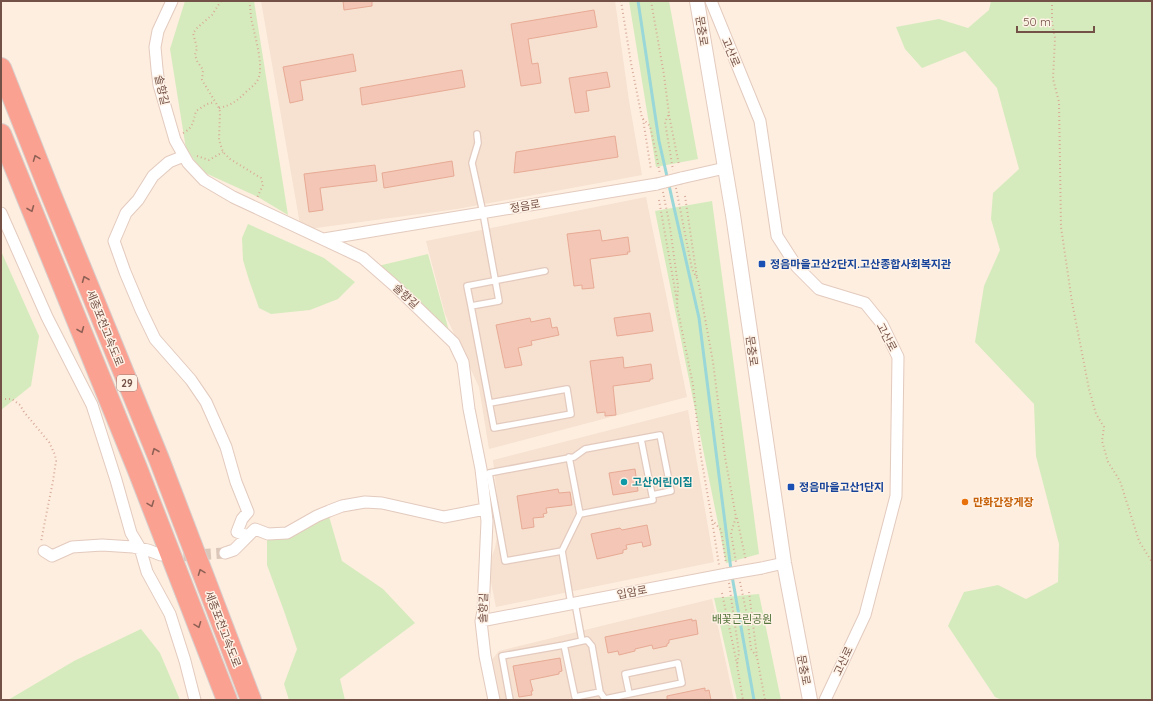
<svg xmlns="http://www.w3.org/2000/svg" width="1153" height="701" viewBox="0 0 1153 701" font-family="Quicksand,'Noto Sans KR',sans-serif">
<rect width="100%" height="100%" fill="#fdeedf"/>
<path fill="#f7e1d0" d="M261,1H615L629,101L642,175L457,209L301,230Z
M646,197L687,397L489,449L479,387L445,314L426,241Z
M688,410L714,562L496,607L488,567L495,548L500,521L493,460Z
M712,599L734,700H496L490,662L499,651Z"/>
<path fill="#d6ebbd" d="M185,1H254L288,215L258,197L203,172L186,149L170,49Z
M629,1H669L698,159L656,167Z
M991,1H1152V700H1002L995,697L948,626L964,592L998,585L1026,599L1058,582L1059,544L1036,456L1034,404L975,342L984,286L1000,250L991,219L993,193L1019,169L997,88L965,51L922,68L905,49L896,27L939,19L968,28L989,10Z
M712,201L759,554L726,563L655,211Z
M248,224L324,258L355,282L338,299L310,310L271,314L259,308L249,280L243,260L242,238Z
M1,251L39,336L31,386L1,410Z
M428,254L450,335L419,300L378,266Z
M328,513L342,561L383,589L415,623L340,679L345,700H289L284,684L297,649L284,611L267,565V534Z
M759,594L781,700H737L714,598Z
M141,629L160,653L180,700H8L74,661Z"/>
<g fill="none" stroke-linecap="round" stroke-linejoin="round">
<path stroke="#99d7d9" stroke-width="3" d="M638,1L659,141L699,318L731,570
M732,576L754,700"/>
</g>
<path fill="#f4c6b5" stroke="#e7aa95" d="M343,1H372V6L344,10Z
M594,10L597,27L528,39L532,64L538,63L541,83L521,86L511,24Z
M353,54L356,71L300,81L303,100L290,103L283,67Z
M462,70L465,87L362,105L360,88Z
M607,72L610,87L586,91L589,111L575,113L569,78Z
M615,136L618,157L514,173L516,152Z
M452,161L454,176L384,188L382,173Z
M375,165L377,181L320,188L323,210L309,212L304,174Z
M600,230L602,241L628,237L630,252H627L628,254L590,259L594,288L582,289V285L574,286L567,234Z
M650,313L653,331L617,336L614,318Z
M530,318L531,322L550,318L552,328L557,327L559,335L531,341L532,345L518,348L522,365L505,368L496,325Z
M623,357L624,368L651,364L653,379H650V381L613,386L616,415L605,416V412L597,413L590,361Z
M635,469L638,491L613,495L609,473Z
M558,489L559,493L570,492L572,505L546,508L547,513L543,514L544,517L533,518L534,527L522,529L517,496Z
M647,525L651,545L643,547L642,542L626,545L627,549L623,550V553L597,559L591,534L620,528L622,530Z
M692,619V621L696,620L698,634L669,640V643L667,644V646L653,649L652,645L635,649V651L619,655L618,651L608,653L605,637Z
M560,658L562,671L559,672V674L530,680L533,691H531L532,695L519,697L513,666Z
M705,688V691L709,690L711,700H667V696Z"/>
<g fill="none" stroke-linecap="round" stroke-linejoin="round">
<path stroke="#dbc7b9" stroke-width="11" stroke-dasharray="11 5.5" stroke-linecap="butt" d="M167,555L180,556L225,553"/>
<defs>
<path id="service" d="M477,134L478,143L472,163L483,213L499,301L471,306L494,428L571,414L567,389L490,403
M471,306L467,286L545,271
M580,514L653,500L652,495
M562,551L580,514L569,457
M575,603L582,641L587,640L592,646L600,692L605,699L682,683L678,663L625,674L629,693
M571,604L562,551L505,561L489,473L574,457L585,449L660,435L671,491L652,495L641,439
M582,641L564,645L575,697L600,692
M510,700L502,656L564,645"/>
<path id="minor" d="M172,1L158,31L155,47L157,69L159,85L175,140L188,163L204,180L233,197L363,258L395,286L454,343L463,362L469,409L481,469L487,521L483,611L481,621L485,656L494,700
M711,1L760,121L777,236L797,267L819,289L865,303L882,324L898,357L896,496L865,615L825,700
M184,156L169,162L153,176L138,200L126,213L114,241L125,272L141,310L155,339L191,380L206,402L226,447L236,482L248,512L242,519L237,532L248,536
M681,178L725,168
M1,213L47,317L92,405L116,480L131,533L140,548L147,572L170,614L185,661L195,700
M324,239L657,184
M44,551L52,556L72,547L102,545L133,547L148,550L161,555
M225,553L234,550L255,529L268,534L287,533L317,516L329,511L342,506L365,502L382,503L444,517L485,509
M762,568L784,563
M481,621L727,574"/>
<path id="tertiary" d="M697,1L733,215L784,563L810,700"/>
<path id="motorway" d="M1,68L50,192L159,459L251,700
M1,134L137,468L227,700"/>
</defs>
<use href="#service" stroke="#e3cabe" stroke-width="8"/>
<use href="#minor" stroke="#e3cabe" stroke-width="13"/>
<use href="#tertiary" stroke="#e3cabe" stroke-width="16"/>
<use href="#motorway" stroke="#d8cecb" stroke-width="22"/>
<path stroke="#d8aa99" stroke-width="2" stroke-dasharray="1 3" stroke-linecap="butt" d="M221,1L212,15L198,27L193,33L197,48L195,55L197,61L203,70L202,80L219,108L220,112L219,140L223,152L230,159L261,178L263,185L257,198
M621,1L631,63L642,118L650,126L654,144L660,174
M651,1L664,75L669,114L665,122L673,170
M1052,1V22L1055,38L1053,79L1059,102L1061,227L1072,302L1089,389L1096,414L1104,427L1102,441L1108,462L1120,481L1139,541L1152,562
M219,108C232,105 237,101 247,91C252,87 257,83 259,77C263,63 255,37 252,22C250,15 251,8 249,1
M669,115L679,165
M643,119L651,170
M183,133C193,128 193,122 196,111L207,104L215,102
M197,156L209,160L223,152
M676,188L692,269L698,280L713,362L725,457L736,517L731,533L736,562
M663,192L670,227L678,286L677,306L693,385L701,457L712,520L721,530L726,563
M685,196L697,278
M659,200L677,301
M1,399H12L20,405L24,412L49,442L55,455L56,461L53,481L44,526L41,542
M737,518L746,561
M712,520L719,565
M740,582L747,615L751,649L757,657L765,700
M729,583L739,653L737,665L743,700
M749,592L757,656
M722,593L737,664"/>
<use href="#service" stroke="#fff" stroke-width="5.5"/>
<use href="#minor" stroke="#fff" stroke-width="11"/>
<use href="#tertiary" stroke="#fff" stroke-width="14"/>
<use href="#motorway" stroke="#fba192" stroke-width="20"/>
<defs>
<path id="minor-bridge" d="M657,184L681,178
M727,574L762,568"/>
</defs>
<use href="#minor-bridge" stroke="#e3cabe" stroke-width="13" stroke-linecap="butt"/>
<use href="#minor-bridge" stroke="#fff" stroke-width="11"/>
</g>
<defs><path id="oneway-chevron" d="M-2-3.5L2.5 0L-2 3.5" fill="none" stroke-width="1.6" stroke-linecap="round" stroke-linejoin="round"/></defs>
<g stroke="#8f6155">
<use href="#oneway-chevron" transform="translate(36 158) rotate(-111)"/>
<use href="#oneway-chevron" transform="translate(31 209) rotate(68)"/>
<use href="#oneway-chevron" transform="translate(85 279) rotate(-112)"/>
<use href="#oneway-chevron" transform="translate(81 330) rotate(68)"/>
<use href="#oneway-chevron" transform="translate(155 451) rotate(-112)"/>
<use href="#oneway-chevron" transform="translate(151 504) rotate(69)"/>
<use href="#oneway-chevron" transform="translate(201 572) rotate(-111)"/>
<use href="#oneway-chevron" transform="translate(198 625) rotate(69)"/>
</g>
<g fill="#1a4fb4" stroke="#fff2e6" stroke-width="1.5">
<rect x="758" y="260" width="8" height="8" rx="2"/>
<rect x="787" y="483" width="8" height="8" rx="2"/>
</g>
<circle fill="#0f9aa8" stroke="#fff2e6" stroke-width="1.5" cx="624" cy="482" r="4"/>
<circle fill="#e8710a" stroke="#fff2e6" stroke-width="1.5" cx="965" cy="502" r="4"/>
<g text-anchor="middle" stroke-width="3" stroke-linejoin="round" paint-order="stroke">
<rect fill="#fff2e6" stroke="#9e8176" stroke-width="1" x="117" y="375" width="20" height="16" rx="3"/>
<g font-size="10" font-weight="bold" fill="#745146">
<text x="127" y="387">29</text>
</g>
<g font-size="11" fill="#745146" stroke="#fff2e6">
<text transform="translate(702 31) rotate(81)" y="4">문충로</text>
<text transform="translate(731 52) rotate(67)" y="4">고산로</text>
<text transform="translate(162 90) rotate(77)" y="4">솔향길</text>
<text transform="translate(525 206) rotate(-10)" y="4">정음로</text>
<text transform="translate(406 296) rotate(43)" y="4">솔향길</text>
<text transform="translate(105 328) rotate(68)" y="4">세종포천고속도로</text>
<text transform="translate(887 337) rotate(62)" y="4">고산로</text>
<text transform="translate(752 351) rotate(82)" y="4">문충로</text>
<text transform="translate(632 592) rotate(-11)" y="4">입암로</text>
<text transform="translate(483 608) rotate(-88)" y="4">솔향길</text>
<text transform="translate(223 629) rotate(69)" y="4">세종포천고속도로</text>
<text transform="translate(843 661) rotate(-65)" y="4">고산로</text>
<text transform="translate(804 670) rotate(79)" y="4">문충로</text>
</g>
<g font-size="11" font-weight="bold" fill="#164399" stroke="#fff2e6" text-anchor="start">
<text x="770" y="268">정음마을고산2단지.고산종합사회복지관</text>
<text x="799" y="491">정음마을고산1단지</text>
</g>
<g font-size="11" font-weight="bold" fill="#0d838f" stroke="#fff2e6" text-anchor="start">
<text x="632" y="486">고산어린이집</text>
</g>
<g font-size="11" font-weight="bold" fill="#c56008" stroke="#fff2e6" text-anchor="start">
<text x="973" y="506">만화간장게장</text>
</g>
<g font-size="11" fill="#53753b" stroke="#fff2e6">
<text x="742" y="623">배꽃근린공원</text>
</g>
</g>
<rect width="1153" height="701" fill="none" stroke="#745146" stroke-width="4"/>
<path d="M1017 26v6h77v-6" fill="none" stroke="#745146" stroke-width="2"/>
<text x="1023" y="26" font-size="12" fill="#745146" stroke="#fff2e6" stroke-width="3" paint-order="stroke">50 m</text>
</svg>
